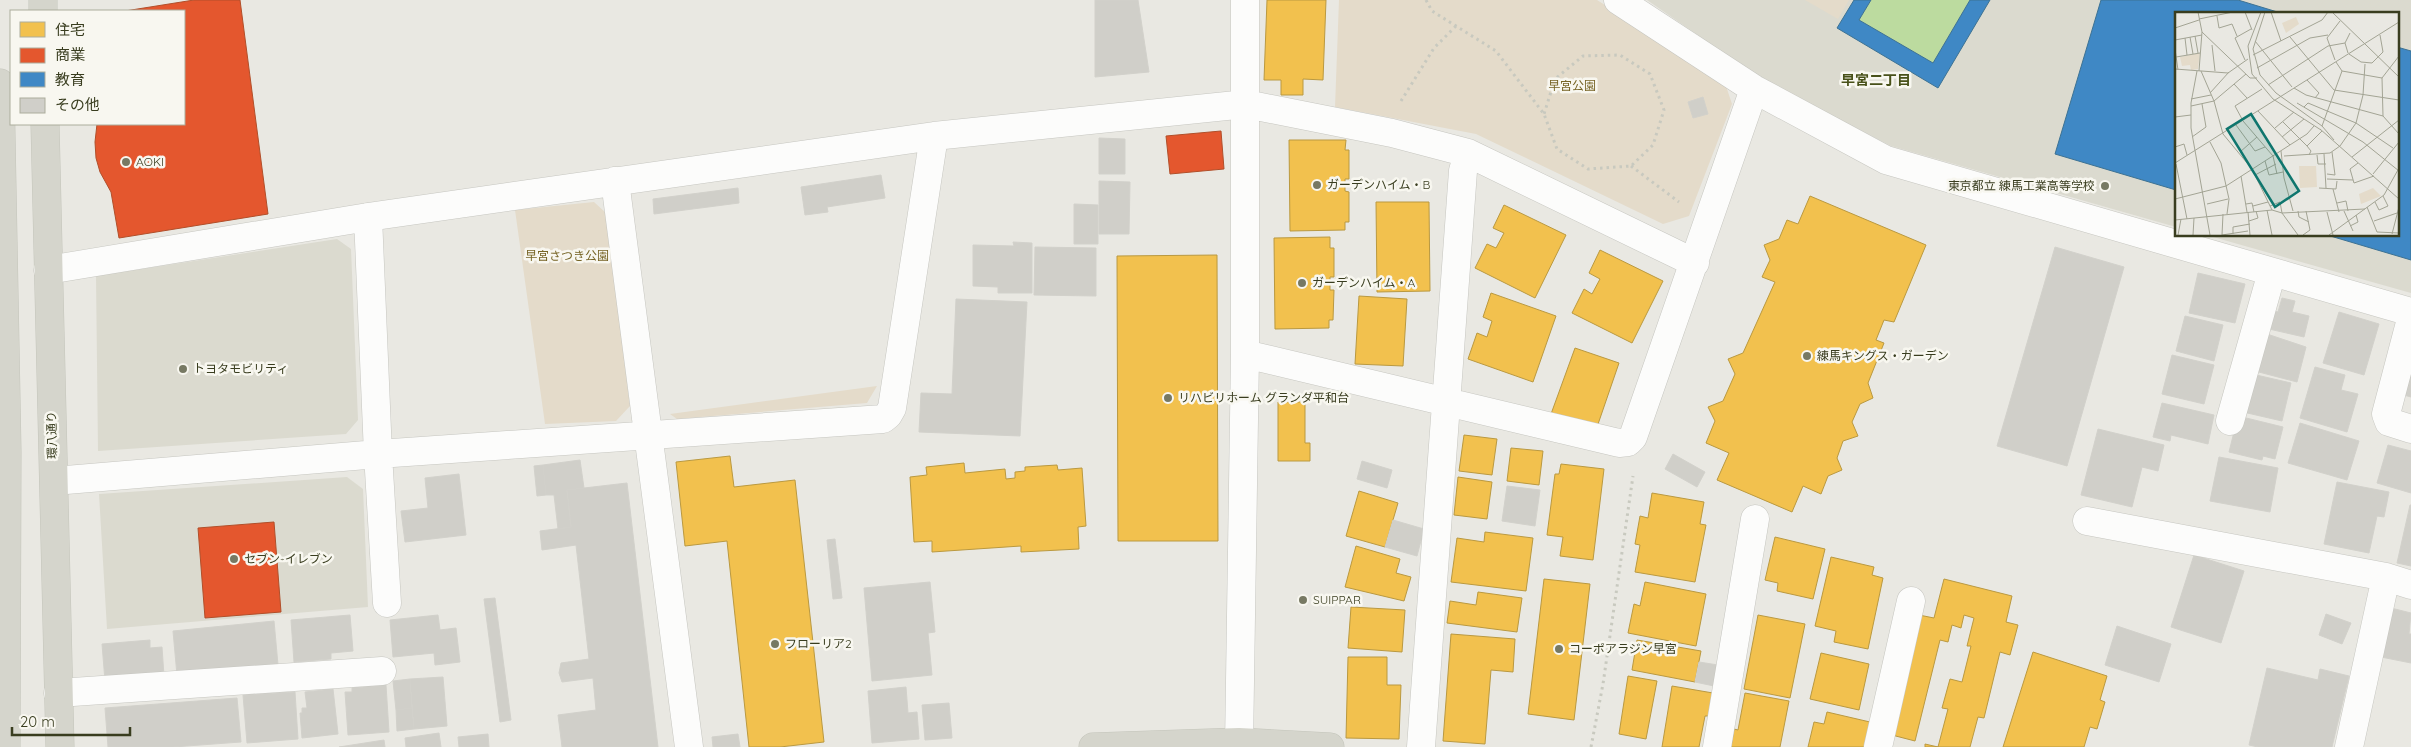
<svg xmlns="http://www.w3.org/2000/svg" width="2411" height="747" viewBox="0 0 2411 747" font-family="Quicksand,'Noto Sans JP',sans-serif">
<rect width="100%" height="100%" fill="#e9e8e2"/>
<path fill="#dbdacf" d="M1647,0H2411V293L2206,235H2397V14H2176V227L1891,146L1761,79Z
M337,239L351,249L358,420L346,434L98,451L96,276Z
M347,477L363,489L368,607L107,629L99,494Z"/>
<path fill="#e4dbca" d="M1339,0H1597L1724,80L1732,104L1689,216L1663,224L1476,134L1335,107Z
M1805,0H1849L1838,19Z
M594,202L606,213L630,406L616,421L545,424L515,210Z
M877,386L867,403L677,419L670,414Z"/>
<path fill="#bcdb9f" d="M1871,0H1970L1933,63L1859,20Z"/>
<path fill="#f2c14e" stroke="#ba9940" d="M1267,0H1326L1323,80L1303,79V95H1281V80H1264Z
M1289,140H1346L1345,150H1349V179H1345V191L1349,192V222H1345V230L1290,231Z
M1810,196L1926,245L1894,322L1884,320L1876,340L1884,343L1868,383L1873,398L1860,404L1852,422L1858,436L1843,441L1837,458L1842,470L1828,476L1821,494L1803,486L1792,512L1717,480L1729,453L1706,443L1715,421L1708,407L1723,401L1735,374L1728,359L1743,353L1775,282L1762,277L1770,260L1764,245L1779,239L1787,220L1798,224Z
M1376,202H1429L1430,291L1377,292Z
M1504,205L1566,235L1535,298L1475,268L1487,244L1496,248L1504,233L1493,228Z
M1330,237V248H1334V277H1330V290H1334L1333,320H1329V328L1275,329L1274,238Z
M1600,250L1663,281L1632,343L1572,313L1584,289L1592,294L1600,279L1589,273Z
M1217,255L1218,541H1118L1117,256Z
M1491,293L1556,316L1533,382L1468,359L1477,333L1487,337L1492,321L1483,317Z
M1359,296L1407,299L1403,366L1355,364Z
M1575,348L1619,363L1596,430L1551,414Z
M1278,402H1305V443H1310V461H1278Z
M1464,435L1497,439L1492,475L1459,471Z
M1511,448L1543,451L1539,485L1507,481Z
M730,456L734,487L795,480L824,742L780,747H749L727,541L685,546L676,462Z
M964,463L965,473L1005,469L1006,479L1015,478V472L1025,471V467L1057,465L1058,470L1082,468L1086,526L1078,527L1079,549L1021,552V546L932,552V541L914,542L910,477L927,475L926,467Z
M1561,464L1604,469L1593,560L1560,556L1563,537L1547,535L1555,474H1559Z
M1458,477L1492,482L1487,519L1454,515Z
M1359,491L1398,503L1385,547L1346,536Z
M1652,493L1704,502L1700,524L1706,525L1695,582L1635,572L1640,545L1635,544L1640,516L1648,518Z
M1485,532L1533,538L1526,591L1451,582L1457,538L1484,542Z
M1775,537L1825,549L1813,599L1777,591L1778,583L1765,580Z
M1356,546L1400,559L1396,573L1411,577L1404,601L1345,587Z
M1831,557L1874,567L1872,575L1883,578L1868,649L1834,642L1836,631L1815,626Z
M1544,579L1590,584L1574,720L1528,714Z
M1944,579L2012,596L2006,622L2018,625L2010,655L2000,652L1984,718L1978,717L1970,747H1925V744L1938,747L1948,709L1942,708L1950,679L1962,682L1971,646H1967L1974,618L1964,615L1961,628L1952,625L1948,642L1940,640L1915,741L1888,734L1919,615L1934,618Z
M1645,582L1706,594L1696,646L1628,633L1634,604L1640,606Z
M1478,592L1522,598L1517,632L1447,623L1450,601L1476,605Z
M1351,607L1405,610L1402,652L1348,648Z
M1758,615L1805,624L1790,698L1744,689Z
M1451,634L1515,639L1513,672L1491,670L1485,744L1443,741Z
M1637,640L1701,651L1695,682L1632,670Z
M2033,652L2107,676L2100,700L2105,702L2097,729L2090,727L2084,747H2003Z
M1821,653L1869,664L1859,710L1810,699Z
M1348,657H1387V685H1401L1399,739L1346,738Z
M1628,676L1657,681L1646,739L1619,734Z
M1672,686L1713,693L1709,716H1705L1699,747H1662Z
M1745,693L1789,701L1780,747H1731L1734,729L1738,730Z
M1827,712L1870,722L1865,747H1808L1814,722L1824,724Z"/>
<path fill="#e4572e" stroke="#b14f2a" d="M194,0H240L268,214L119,238L111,192L100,172L96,158L95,142L97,124H184V11H125Z
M1221,131L1224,169L1170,174L1166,136Z
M274,522L281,612L205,618L198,528Z"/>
<path fill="#3f88c5" stroke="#3d7293" d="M1854,0H1871L1859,20L1933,63L1970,0H1990L1938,88L1837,28Z
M2101,0H2238L2284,14H2176V190L2055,154Z
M2397,47L2411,51V260L2327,235H2397Z"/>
<path fill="#d0cfc9" stroke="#d2d1cb" d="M1095,0H1138L1149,72L1095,77Z
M1703,97L1708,114L1693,118L1688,102Z
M1099,138L1125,139V174H1099Z
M881,175L885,198L827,207L828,212L805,215L801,187Z
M1099,181L1130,182L1129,234H1099Z
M738,188L739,203L654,214L653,199Z
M1074,204L1098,205V244H1074Z
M1013,242L1032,243V293H998V287L973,286V245L1014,246Z
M1035,247L1096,248V296L1034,295Z
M2055,247L2124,267L2067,466L1997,446Z
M2198,273L2245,284L2235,323L2189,313Z
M2282,298L2295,301L2292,312L2309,316L2304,337L2269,329L2274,311L2278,312Z
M956,299L1027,302L1020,436L919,432L921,393L952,394Z
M2339,312L2379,324L2364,375L2323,363Z
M2185,316L2223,325L2214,361L2176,351Z
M2264,333L2306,347L2297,382L2255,371Z
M2172,355L2214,365L2204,404L2162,394Z
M2411,356V397L2400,394Z
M2315,367L2345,375L2341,390L2358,394L2347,432L2300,418Z
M2252,374L2291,383L2282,421L2243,412Z
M2162,403L2214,415L2208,444L2171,435L2170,441L2153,437Z
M2238,416L2283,427L2275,459L2263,456L2262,460L2229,452Z
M2300,423L2359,441L2347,480L2288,463Z
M2098,429L2164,445L2158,471L2142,467L2132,507L2081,495Z
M2388,445L2411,451V493L2377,483Z
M1673,454L1705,472L1697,487L1665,469Z
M2219,457L2278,468L2270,512L2210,501Z
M580,460L584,488L567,490L571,527L558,529L554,495H546L543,465Z
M1362,461L1392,470L1387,488L1357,479Z
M543,465L546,495L537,496L534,466Z
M459,474L466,535L405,542L401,511L428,508L425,478Z
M2337,482L2389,492L2384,517L2377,516L2369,553L2324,544Z
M627,483L658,747H562L558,715L596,710L593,678L562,682L559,673L561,663L589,659L576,545L542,550L540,531L571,527L567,490Z
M1507,486L1540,490L1535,526L1502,521Z
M2410,505H2411V566L2397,563Z
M1393,520L1424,529L1417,556L1385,547Z
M835,539L842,598L833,599L827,540Z
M2194,555L2244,571L2221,643L2171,627Z
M930,582L935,632L928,633L932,675L872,681L864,588Z
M495,598L511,720L500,722L484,599Z
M2391,608L2411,613L2409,634H2411V663L2381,657Z
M2326,614L2351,623L2342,644L2319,635Z
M350,615L353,651L331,653V659L294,662L291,620Z
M438,615L440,630L456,628L460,662L435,665L434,653L393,657L390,620Z
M274,621L278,665L177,675L173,631Z
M2117,626L2171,644L2159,682L2105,665Z
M150,640V648L162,647L164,676L105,681L102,644Z
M1699,662L1718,665L1714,686L1695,682Z
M2267,668L2318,680L2320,669L2349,676L2332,747H2258L2249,745Z
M443,677L447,726L414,729L410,679Z
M410,679L412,708L396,710L393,681Z
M386,685L389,732L348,735L345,692H352V688Z
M906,687L908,713L917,712L919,739L872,743L868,691Z
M333,689L338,734L302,738L300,713H302V708H307L305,692Z
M295,692L298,739L247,743L243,695Z
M237,698L241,742L173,747H108L105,708Z
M949,703L952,738L925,740L922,705Z
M412,708L414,729L397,731L396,710Z
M439,733L441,747H406L405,738Z
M488,734L489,747H459L458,737Z
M738,734L740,747H713L712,737Z
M384,740L385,747H339Z"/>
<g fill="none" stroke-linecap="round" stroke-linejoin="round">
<defs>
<path id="minor" d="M1618,0L1754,89L1886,160L2411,312
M615,181L689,747
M368,217L378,454L387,603
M48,270L368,217L934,136L1246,104L1392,133L1468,153L1695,263
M2411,319L2386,414L2389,422L2411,429
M1245,354L1619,443L1628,442L1633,437L1754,89
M2230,421L2272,272
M54,481L378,454L883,419L888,415L892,408L934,136
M2087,521L2386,577
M58,693L382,671
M1239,747L1245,354V0
M1421,747L1463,171L1468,153
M1717,747L1755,519
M1878,747L1911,601
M2349,747L2386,577L2411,585"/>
<path id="major" d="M43,11V0
M0,83L7,452L6,747
M45,124L60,747
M1093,747L1239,742L1330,747"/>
</defs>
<use href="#minor" stroke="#c6c6c0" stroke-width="29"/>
<use href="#major" stroke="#c4c5bb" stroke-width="29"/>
<path stroke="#c8c9bf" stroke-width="3" stroke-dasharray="2.5 4" stroke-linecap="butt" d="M1426,0L1432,11L1496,51L1544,114L1557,149L1588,169L1631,166L1653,145L1664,110L1650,74L1620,55L1583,56L1555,79L1544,114
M1401,101L1434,48L1457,25
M1631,166L1679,202
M1591,747L1603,684L1633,476"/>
<use href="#minor" stroke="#fcfcfb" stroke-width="28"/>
<use href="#major" stroke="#d5d5cc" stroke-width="28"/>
</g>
<g fill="#777963" stroke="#f8f7f0" stroke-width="2">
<circle cx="126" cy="162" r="5"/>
<circle cx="1317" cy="185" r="5"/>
<circle cx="2105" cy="186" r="5"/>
<circle cx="1302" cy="283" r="5"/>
<circle cx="1807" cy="356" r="5"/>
<circle cx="183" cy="369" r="5"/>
<circle cx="1168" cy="398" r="5"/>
<circle cx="234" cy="559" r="5"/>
<circle cx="1303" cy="600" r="5"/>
<circle cx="775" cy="644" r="5"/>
<circle cx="1559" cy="649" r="5"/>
</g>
<g text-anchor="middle" stroke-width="5" stroke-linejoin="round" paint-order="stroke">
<g font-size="12" fill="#776526" stroke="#f8f7f0">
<text x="1572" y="90">早宮公園</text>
<text x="567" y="260">早宮さつき公園</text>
</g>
<g font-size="12" fill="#393d1f" stroke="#f8f7f0" text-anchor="start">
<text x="136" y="166">AOKI</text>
<text x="1327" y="189">ガーデンハイム・B</text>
<text x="2095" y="190" text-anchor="end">東京都立 練馬工業高等学校</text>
<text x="1312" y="287">ガーデンハイム・A</text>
<text x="1817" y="360">練馬キングス・ガーデン</text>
<text x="193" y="373">トヨタモビリティ</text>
<text x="1178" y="402">リハビリホーム グランダ平和台</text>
<text x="244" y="563">セブン-イレブン</text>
<text x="1313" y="604">SUIPPAR</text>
<text x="785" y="648">フローリア2</text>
<text x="1569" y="653">コーポアラジン早宮</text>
</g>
<g font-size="12" fill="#393d1f" stroke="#f8f7f0">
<text transform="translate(52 435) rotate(-91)" y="4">環八通り</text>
</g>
<g font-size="14" font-weight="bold" fill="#485119" stroke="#f8f7f0">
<text x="1876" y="85">早宮二丁目</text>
</g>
</g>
<g transform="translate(2175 12)">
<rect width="224" height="224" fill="#e9e8e2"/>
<path d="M121,5L124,12L111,21L107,11ZM25,41L23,57L16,58L15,53L7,54L5,45ZM124,154H141L142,175L125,176ZM198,176L206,184L186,192L184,182Z" fill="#e4dbca"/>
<path fill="none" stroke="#a3a494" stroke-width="1" d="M23,0L27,20L24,59M70,0L77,18M86,0L73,34L77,62L98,87L146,118M90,0L78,37L85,63L101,81L147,114L159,128M96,0L106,29M157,0L224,65M42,4L44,16L57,12L62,24M24,7L58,0M0,16L24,8M27,20L75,66H82M20,24L23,41M15,25L18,42M115,25L159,78L224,88M10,26L12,43M0,28L27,23M80,29L117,75M37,33L40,59M0,37L3,58M173,41L170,31L175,21M174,42L186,50L197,51L208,40L205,23M78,43L147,8L153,0M1,45L25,41M70,48L60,26L76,17M160,48L152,26L165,9M161,50L167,59L207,66L224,44M82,56L135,26L153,23M0,57L53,61L73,47M22,59L16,91V116L35,223M26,59L39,89L48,122L77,157L97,198L107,201L123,223M224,65V107M207,66L208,104M132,68L144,81L140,86M59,72L72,86M93,73L153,34L170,31M119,76L131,83L208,104L224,122M35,81L54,60M16,87L36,83M122,91L188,130L224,159M16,94L39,89L71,62M129,95L133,91L181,111L218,136M83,99L115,133M0,105L16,103M67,107L60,94L87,77M68,109L98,144L102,162M108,110L132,134L136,139L134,143M61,113L80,139L90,135M147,114L167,59M100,116L119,100M145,117L224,187M17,125L31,115L27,92M107,125L129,107M35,130L46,151L54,187L52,202M132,134L147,119M0,135L9,132L12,143M106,139L109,166L118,199M65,140L82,125M149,142L151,176M142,143L143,152H151M109,144L155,141L165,134L181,111L188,83L190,52M177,145L224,108M90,149L94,163L108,160M0,151L224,10M183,151L175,157L179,171L199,164M1,152L12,207M152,162L160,163L157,140M198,162L224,130M80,163L101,152M66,164L72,200M152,167L178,168M144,176L161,177L162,169M158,177L164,200M0,187L51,174L132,122L139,114M200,190L204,198L213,194L208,184M162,191L171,189L173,199M32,192L53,187M71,192L77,191L79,200M78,194L93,190M95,194L105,190L107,201L190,197M192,195L202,220L224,221M92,198L97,223M123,199L124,205L134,210M169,199L178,219M73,200L75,223M152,200L158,223M0,208L97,198M74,209L83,206L81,199M199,209L222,201M175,214L183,210L181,203M58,222V215L75,212M217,222L224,195M3,223L6,207M18,223L19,206M47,223L73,219M47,223L48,202M128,223L135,218L131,199M154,223L209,183L224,156"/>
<path fill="#0f766e" fill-opacity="0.15" stroke="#0f766e" stroke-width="2.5" d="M76,102L124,179L100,195L52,117Z"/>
<rect width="224" height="224" fill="none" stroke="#393d1f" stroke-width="2.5"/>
</g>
<rect x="10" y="10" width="175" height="115" fill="#f8f7f0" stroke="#acad9c"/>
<rect x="20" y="22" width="25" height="15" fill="#f2c14e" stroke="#acad9c"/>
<text x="55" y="35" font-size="15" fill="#393d1f">住宅</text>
<rect x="20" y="48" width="25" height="15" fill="#e4572e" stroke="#acad9c"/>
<text x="55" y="60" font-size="15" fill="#393d1f">商業</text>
<rect x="20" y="72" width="25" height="15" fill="#3f88c5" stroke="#acad9c"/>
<text x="55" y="85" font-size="15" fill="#393d1f">教育</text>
<rect x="20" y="98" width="25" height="15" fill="#d0cfc9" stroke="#acad9c"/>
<text x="55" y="110" font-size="15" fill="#393d1f">その他</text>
<path d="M12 727v8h118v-8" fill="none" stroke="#393d1f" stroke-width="2.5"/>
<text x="20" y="727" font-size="15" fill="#393d1f" stroke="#f8f7f0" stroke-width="4" paint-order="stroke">20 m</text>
</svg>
